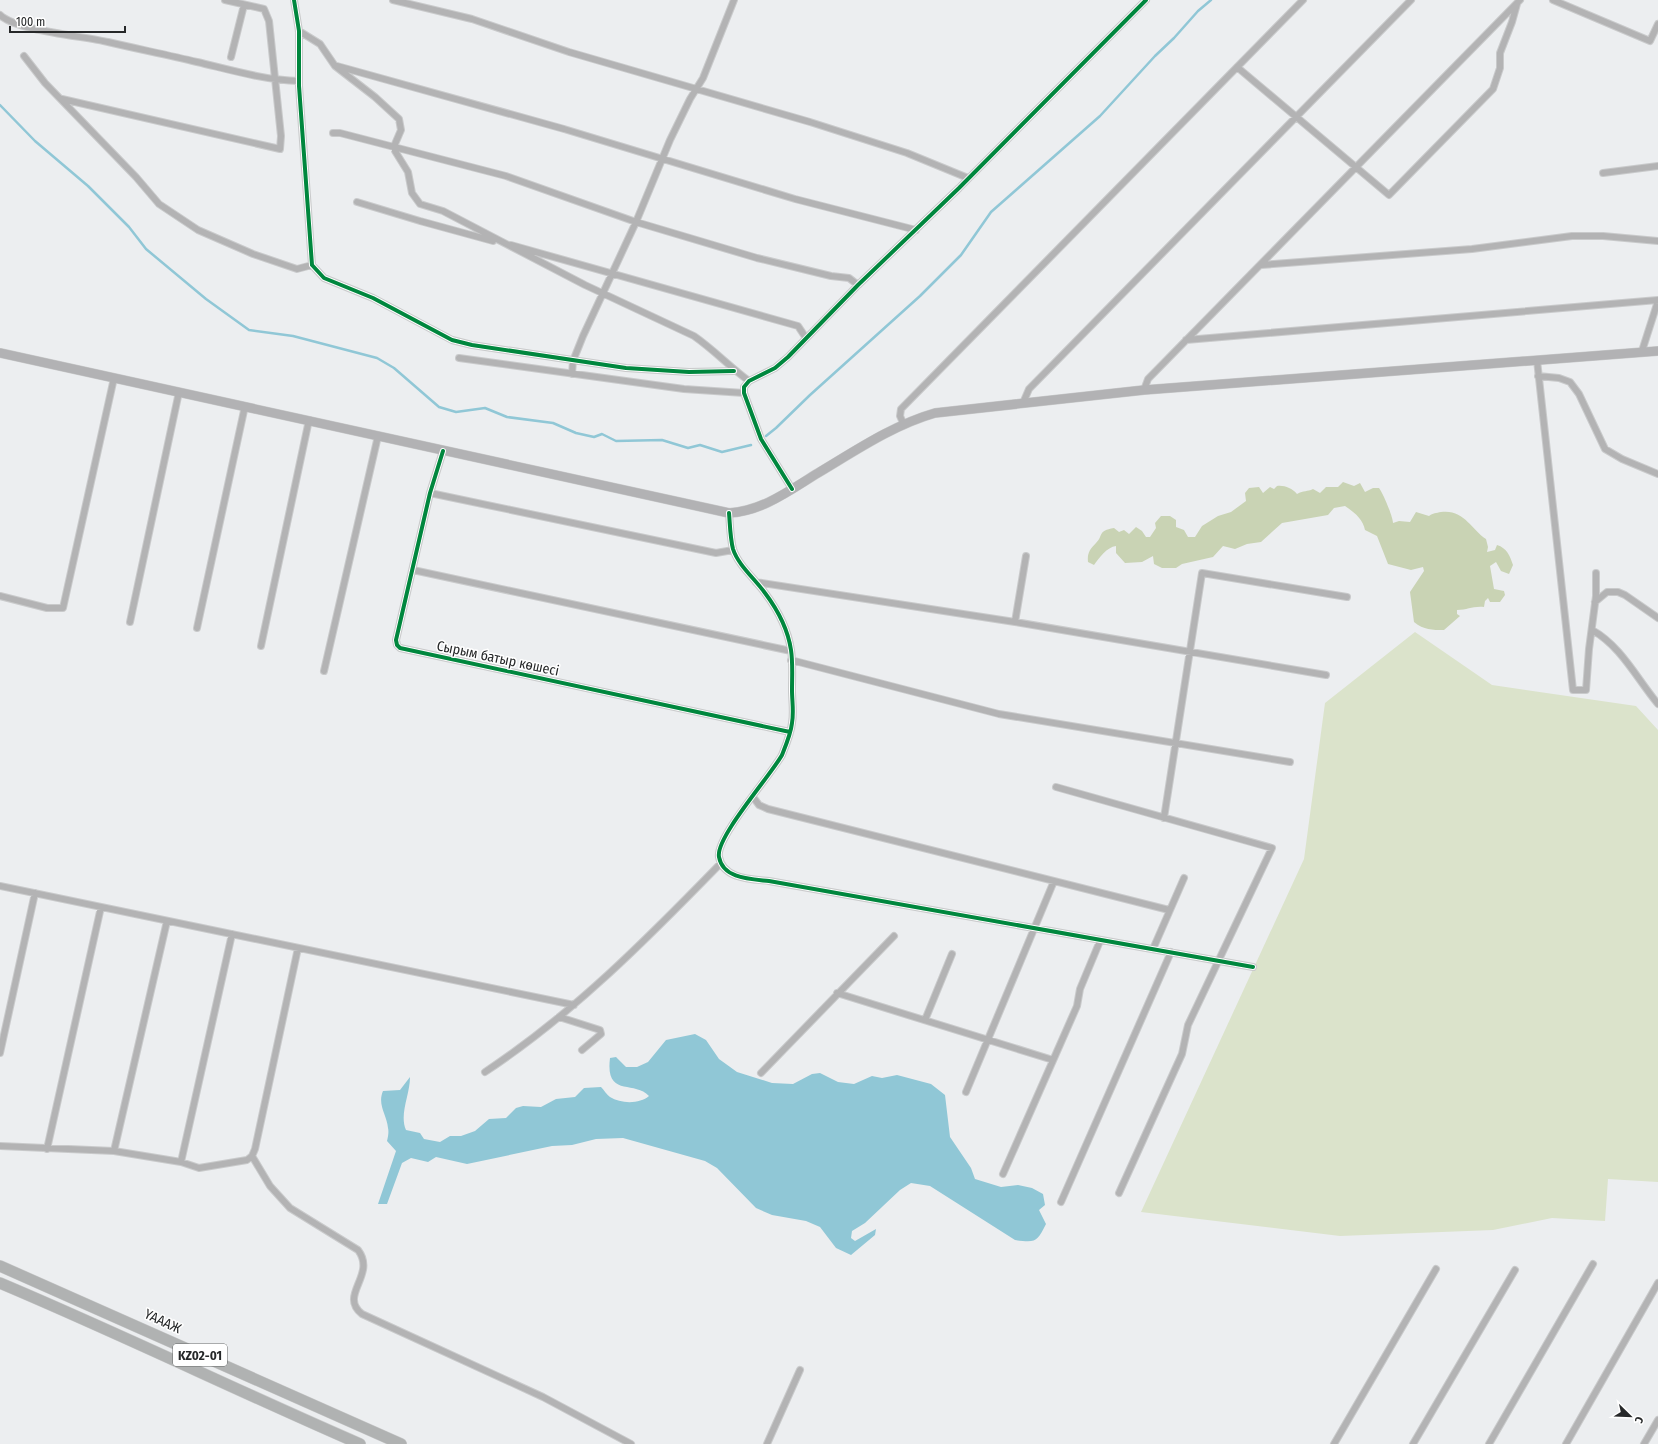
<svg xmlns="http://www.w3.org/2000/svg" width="1658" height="1444" viewBox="0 0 1658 1444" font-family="'Fira Sans Condensed',sans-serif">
<rect width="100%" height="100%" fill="#eceef0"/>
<path fill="#dbe3cb" d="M1415,632L1492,685L1636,706L1658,730V1182L1608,1179L1605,1221L1552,1218L1493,1230L1340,1236L1141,1212L1304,859L1325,703Z"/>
<path fill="#c9d3b4" d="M1343,482L1354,486L1360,483L1365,492L1373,488H1379C1383,493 1393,517 1393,523L1399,521L1410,522L1416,512L1429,516C1433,513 1436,513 1441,512C1464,509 1471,529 1486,539L1488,547L1487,552L1495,550L1497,545C1507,548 1510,556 1513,565L1509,574L1501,571L1496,562L1490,566L1494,589L1504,591L1505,595L1500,602H1490L1488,598L1485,601L1484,607C1472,606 1468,610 1457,610V614L1460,616L1444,630C1432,630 1424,630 1414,622L1410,592L1424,571L1423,567L1411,570L1388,564L1377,536L1365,530C1363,519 1354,512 1345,506L1334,508L1328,515L1282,523L1261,542L1247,544L1235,549L1223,546L1213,557L1182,564L1176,568H1162L1154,564L1153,556L1142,562L1125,563L1116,553V546C1107,547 1099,558 1094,565L1088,562C1087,553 1090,549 1096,543C1104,535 1097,531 1114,528L1119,532L1124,530L1129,534L1136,527L1142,531L1146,537H1150L1156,528L1155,523L1161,516H1170L1176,520V527L1184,530L1188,537H1195L1202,526L1218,516L1231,512L1246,501L1245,493L1249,488L1259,487L1263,493L1270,487L1274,489L1277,486C1284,485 1292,488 1297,494C1304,490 1307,492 1313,489L1320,493L1326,487H1338Z"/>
<path fill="#90c7d6" d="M695,1034L706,1040L719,1059L737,1072L772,1083L793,1084L812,1074L820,1073L838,1082L854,1084L872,1076L882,1078L897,1075L931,1084L945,1095L950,1137L971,1168L975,1179L1001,1187L1018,1185L1032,1188L1043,1194L1045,1205L1039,1210L1046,1224C1037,1242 1036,1243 1015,1240L930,1186L911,1183L900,1190L865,1223L852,1231L851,1238L855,1241L876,1229L875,1235L851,1255L836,1248L820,1227L806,1221L772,1215L756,1208L717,1168L705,1161L623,1138L596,1139L572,1145L552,1146L467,1164L436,1157L428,1162L411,1158L402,1163L387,1204H378L396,1151L387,1141C388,1137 389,1132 388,1128C387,1115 377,1105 383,1091L400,1090L410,1077C410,1095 399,1114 406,1130L420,1133L424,1139L440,1142L450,1136H461L475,1131L489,1119L506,1118L516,1108L523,1106L541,1107L556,1099L575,1097L584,1088L601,1087C604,1090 607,1095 610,1097C621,1104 640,1104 649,1096C634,1080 605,1098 610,1058L616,1057L626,1067H637L648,1062L666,1040Z"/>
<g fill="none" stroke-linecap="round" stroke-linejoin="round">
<path stroke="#90c7d6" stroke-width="2.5" d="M0,105L35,141L88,186L129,227L146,249L206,299L249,330L293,336L377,358L394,368L439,407L456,412L485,408L507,417L553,423L576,433L594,437L602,434L616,441L662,440L688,448L700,445L722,452L751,445
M766,436L776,428L810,395L920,296L961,255L991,212L1100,116L1155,56L1174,38L1198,11L1211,0"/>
<defs>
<path id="street" d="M294,0L299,31V86L312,265L324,278L373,298L452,340L472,345L626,368L689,372L734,371
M393,0L472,19L569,52L810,122L907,153L968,178
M1553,0L1650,41L1658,24
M0,15C17,31 83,36 108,42C138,49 168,55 197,62C231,70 264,80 299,81
M299,31L320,44L335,66L375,97L399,119L401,130L395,144V151L408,172L412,193L420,204L443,211L585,285L694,336C714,350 730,367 749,381
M24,56L45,83L136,177L159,204L198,230L253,254L297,269L312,265
M231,57L244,5
M337,66L564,129L795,199L916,230
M1237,67L1389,195L1493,89L1500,68V53L1512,22L1517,4
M62,99L280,149L281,136L269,21L264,9L225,0
M333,133H340L506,176L636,222L757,258L831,276L849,278L858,285
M1603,173L1658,166
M357,202L420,221L493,241
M511,245L798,326L806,338
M1261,265L1472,249L1572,236H1603L1658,241
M1186,340L1658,300
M1642,351L1658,301
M459,358L684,389L744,393
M1537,360L1573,690H1586L1589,649L1596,596V573
M572,374L573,361L583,336L636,222L670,140L690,99L703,78L734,0
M1538,376L1559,378L1570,382L1579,394L1605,449L1622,459L1658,474
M1144,390L1148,379L1520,0
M1023,403L1029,389L1411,0
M904,425L900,416L901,409L1303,0
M443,451L430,493L396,640L397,645L400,648L790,732
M792,489L761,439L744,393V387L749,381L775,368L788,357L858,285L959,188L1146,0
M430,493L716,553L733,550
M729,513C730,524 730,537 733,549C738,565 755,579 765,593C777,609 788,630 791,650C793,663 792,677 792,690C792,701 794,712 792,723C791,733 786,745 782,755C771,775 715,838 719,857C723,879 751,879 769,881L1253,967
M413,570L791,651
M756,582L1015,622L1326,675
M0,596L47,608H63L114,378
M1595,602L1607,592H1618L1625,595L1658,618
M130,622L179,392
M1015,622L1026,556
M197,628L245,406
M1592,630C1621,646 1637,679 1658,704
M261,646L309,420
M791,660L999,714L1290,762
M324,671L378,436
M1056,787L1272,848L1188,1025L1182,1054L1119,1193
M753,797L759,805L768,809L1169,910
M1164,818L1202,573L1347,597
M0,886L574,1005
M1153,949L1184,878
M837,993L1053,1060
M559,1017L600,1030L601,1034L582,1050
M925,1020L952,954
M0,1053L35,893
M485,1072C573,1014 648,938 721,863
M761,1073L894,936
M966,1092L1054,881
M0,1146L114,1151L181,1162L199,1168L247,1160L252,1156L255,1149L298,948
M47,1149L101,907
M114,1151L167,921
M252,1156L270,1186L290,1208L358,1250C377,1275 338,1295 362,1314L543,1397L631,1444
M181,1162L232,934
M1003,1174L1077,1006L1080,989L1100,941
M1061,1202L1171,952
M767,1444L800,1370
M1334,1444L1436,1269
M1413,1444L1515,1270
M1489,1444L1593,1264
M1566,1444L1658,1283
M1644,1444L1658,1420"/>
<path id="secondary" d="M0,353L729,513C763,511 790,490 818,473C855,451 893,425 935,413L1144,390L1658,351"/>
<path id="highway" d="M0,1266L401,1444
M0,1283C121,1334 240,1392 360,1444"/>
</defs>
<use href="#street" stroke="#c9cacb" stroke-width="8"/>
<use href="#secondary" stroke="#c9cacb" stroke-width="10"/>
<use href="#highway" stroke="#c9cacb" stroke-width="12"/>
<use href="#street" stroke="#b3b3b4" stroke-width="6"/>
<use href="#secondary" stroke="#b2b2b4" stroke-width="9"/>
<use href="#highway" stroke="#b0b2b2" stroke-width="11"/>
<defs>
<path id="cycleway" d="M294,0L299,31V86L312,265L324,278L373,298L452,340L472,345L626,368L689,372L734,371
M443,451L430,493L396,640L397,645L400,648L790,732
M792,489L761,439L744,393V387L749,381L775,368L788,357L858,285L959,188L1146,0
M729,513C730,524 730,537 733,549C738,565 755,579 765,593C777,609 788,630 791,650C793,663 792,677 792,690C792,701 794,712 792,723C791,733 786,745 782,755C771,775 715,838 719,857C723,879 751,879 769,881L1253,967"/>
</defs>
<use href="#cycleway" stroke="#fff" stroke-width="6"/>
<use href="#cycleway" stroke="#00873e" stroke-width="4"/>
</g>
<g text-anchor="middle" stroke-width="3" stroke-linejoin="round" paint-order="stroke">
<rect fill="#fff" stroke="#676869" stroke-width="1" x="173" y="1344" width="54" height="22" rx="3"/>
<g font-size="13" font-weight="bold" fill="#262829">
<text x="200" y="1360">KZ02-01</text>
</g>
<g font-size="14" fill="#262829" stroke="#fff">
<text transform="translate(498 658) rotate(12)" y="5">Сырым батыр көшесі</text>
<text transform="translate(163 1321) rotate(25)" y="5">ҮАААЖ</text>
</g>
</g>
<g transform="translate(1630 1416) rotate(113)" stroke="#ffffff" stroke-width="3" paint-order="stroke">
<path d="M0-3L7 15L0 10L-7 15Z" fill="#262829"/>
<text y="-6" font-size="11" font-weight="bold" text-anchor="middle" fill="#262829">С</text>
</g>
<path d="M10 26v6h115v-6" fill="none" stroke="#262829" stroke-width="2"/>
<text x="16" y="26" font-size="12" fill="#262829" stroke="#ffffff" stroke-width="3" paint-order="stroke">100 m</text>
</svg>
